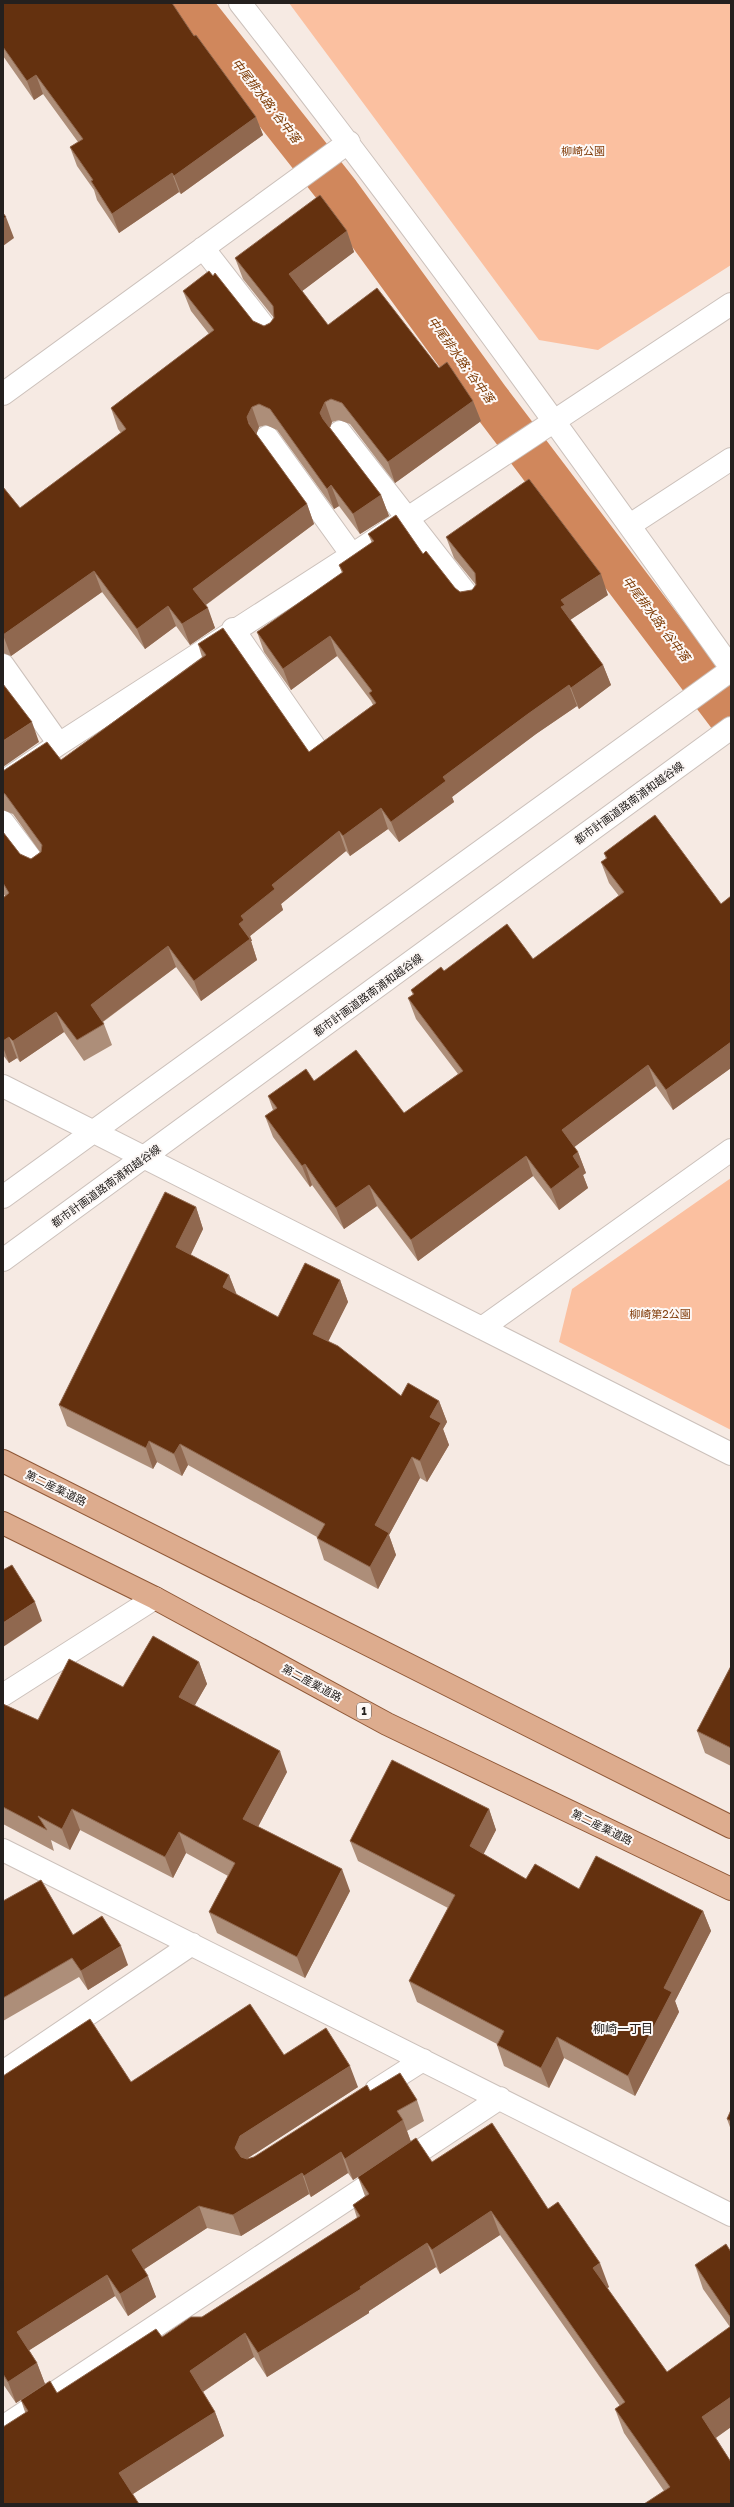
<svg xmlns="http://www.w3.org/2000/svg" width="734" height="2507" viewBox="0 0 734 2507" font-family="'Golos Text','Noto Sans JP',sans-serif">
<rect width="100%" height="100%" fill="#f6eae3"/>
<path fill="#fbc0a0" d="M289,3H731V265L598,350L539,340Z
M731,1178V1430L559,1342L572,1289Z"/>
<g fill="none" stroke-linecap="round" stroke-linejoin="round">
<path stroke="#d0875c" stroke-width="42" d="M189,3L339,193L488,398L731,719"/>
<defs>
<path id="minor" d="M240,3C410,220 571,443 731,668
M203,248L270,334
M3,394L349,142
M340,432L472,601
M267,437L352,555
M630,525L731,459
M233,629L317,750
M3,665L59,744
M3,782L59,744L352,555L731,304
M3,822L37,867
M3,1086L731,1454
M3,1197L731,670
M3,1260L731,728
M482,1328L731,1150
M3,1695L155,1598
M3,1850L731,2215
M3,2072L192,1944
M376,2090L423,2060
M3,2427L500,2098"/>
<path id="major" d="M3,1461L731,1827
M3,1523L155,1598L387,1724L731,1889"/>
</defs>
<use href="#minor" stroke="#ccc1bb" stroke-width="24"/>
<use href="#major" stroke="#8e5736" stroke-width="24"/>
<use href="#minor" stroke="#fff" stroke-width="22"/>
<use href="#major" stroke="#ddac8e" stroke-width="22"/>
</g>
<path fill="#ad8e79" d="M3,3L194,36L256,117L263,135L181,194L179,192L119,233L97,200L94,190L77,166L70,147L78,142L43,94L34,100L3,56Z
M347,231L354,252L302,291L328,325L439,368L473,401L481,421L395,483L350,424L339,420L332,422L330,428L381,495L389,516L360,534L339,506L334,509L277,430L266,425L259,427L256,434L307,504L314,524L206,605L215,628L190,645L176,626L145,649L102,592L11,656L3,653V487L20,508L121,433L118,429L111,408L209,334L191,311L183,291L213,276L253,321L264,326L270,323L274,318L243,279L235,258Z
M368,534L423,554L455,588L460,592L472,590L476,585L454,558L446,537L608,595L570,620L603,665L611,685L579,709L577,706L536,734L452,797L454,802L399,842L388,829L350,856L346,851L281,904L283,910L250,936L252,941H251L257,960L201,1001L176,967L103,1022L104,1024L112,1045L84,1061L64,1032L20,1062L17,1058L9,1063L3,1055V898L5,896L3,893V832L20,854L31,859L40,852L13,814L3,810V771L61,760L202,657L198,644L309,752L373,705L371,701L337,656L291,690L264,652L257,632L342,573L339,565L372,543Z
M604,853L721,904L731,896V1068L673,1110L656,1086L574,1147L578,1152L586,1173L583,1175L588,1188L559,1210L533,1176L418,1261L377,1206L344,1229L312,1185L310,1187L273,1137L265,1116L273,1110L268,1096L314,1081L404,1113L458,1074L416,1019L408,998L413,995L411,990L444,971L533,959L619,896L609,883L601,862L606,859Z
M196,1207L203,1229L190,1255L229,1275L237,1295L278,1317L340,1280L348,1302L328,1341L401,1396L439,1401L447,1422L443,1429L449,1445L427,1482L420,1478L389,1535L396,1555L378,1589L324,1560L317,1538V1537L188,1465L182,1476L157,1462L153,1469L67,1426L59,1405Z
M199,1662L207,1684L194,1706L287,1772L258,1827L350,1891L305,1978L217,1933L209,1912L228,1876L186,1853L173,1878L80,1830L70,1850L51,1840L54,1851L3,1824V1704L38,1720L123,1687Z
M731,1666V1766L705,1753L697,1731Z
M489,1809L496,1830L483,1854L526,1879L703,1911L711,1931L675,2001L679,2012L635,2096L564,2058L549,2088L504,2066L497,2045V2044L417,2002L409,1981L448,1908L358,1861L350,1841Z
M3,1901L73,1935L128,1965L88,1990L79,1977L3,2021Z
M284,2055L358,2087L248,2158L247,2159L254,2157L370,2091L417,2100L424,2121L407,2131L411,2142L353,2180L348,2173L311,2197L309,2194L241,2236L207,2228L144,2269L156,2297L128,2316L115,2296L29,2350L37,2363L45,2384L16,2403L3,2384V2076L131,2082Z
M731,2110V2130L727,2119Z
M432,2162L548,2209L609,2287L607,2288L667,2372L730,2327L703,2289L695,2265L731,2252V2427L716,2438L731,2462L664,2491L624,2433L615,2409L620,2406L500,2235L440,2274L436,2267L369,2311V2313L267,2377L254,2357L203,2392L215,2412L224,2436L133,2494L25,2412L21,2400L57,2393L162,2337L202,2317L357,2218L353,2205L365,2196L358,2177Z"/>
<path fill="#90684f" d="M36,75L43,94L34,100L27,81Z
M256,117L263,135L181,194L174,176Z
M172,173L179,192L119,233L112,214Z
M6,217L14,238L3,246V219Z
M347,231L354,252L297,295L289,274Z
M473,401L481,421L395,483L388,462Z
M325,402L332,422L328,433L320,413Z
M252,407L259,427L255,438L247,417Z
M331,485L339,506L334,509L327,489Z
M381,495L389,516L360,534L353,514Z
M307,504L314,524L200,609L193,589Z
M94,571L102,592L11,656L3,635Z
M601,574L608,595L570,620L561,607V600Z
M168,606L176,626L145,649L137,629Z
M208,608L215,628L190,645L182,624Z
M330,636L337,656L291,690L283,669Z
M603,665L611,685L579,709L571,688Z
M569,685L577,706L536,734L452,797L454,802L399,842L391,822L443,777L528,714Z
M32,722L39,742L3,767V741Z
M381,808L388,829L350,856L343,836Z
M339,831L346,851L281,904L283,910L250,936L252,941H251L257,960L201,1001L194,981L239,924L241,916L272,885Z
M168,946L176,967L98,1025L91,1005Z
M56,1012L64,1032L20,1062L13,1041Z
M9,1037L17,1058L9,1063L3,1047V1041Z
M731,1042V1068L673,1110L666,1090Z
M648,1065L656,1086L569,1151L562,1130Z
M578,1152L586,1173L583,1175L588,1188L559,1210L551,1189L573,1156Z
M526,1156L533,1176L418,1261L411,1240Z
M305,1164L312,1185L310,1187L302,1166Z
M369,1185L377,1206L344,1229L336,1208Z
M196,1207L203,1229L184,1269L176,1247Z
M229,1275L237,1296L223,1287Z
M340,1280L348,1302L321,1356L313,1334Z
M439,1401L447,1422L443,1429L449,1445L427,1482L420,1461L430,1417Z
M149,1441L157,1462L153,1469L146,1448Z
M180,1444L188,1465L182,1476L174,1454Z
M412,1457L420,1478L389,1535L396,1555L378,1589L370,1567L375,1525Z
M35,1602L42,1621L3,1647V1623Z
M199,1662L207,1684L187,1719L179,1697Z
M280,1751L287,1772L251,1840L243,1819Z
M72,1809L80,1830L70,1850L62,1829Z
M489,1809L496,1830L477,1867L470,1846Z
M179,1832L186,1853L173,1878L165,1857Z
M342,1869L350,1891L305,1978L297,1957Z
M703,1911L711,1931L675,2001L679,2012L635,2096L628,2076L664,1988Z
M121,1946L128,1965L88,1990L81,1971Z
M557,2037L564,2058L549,2088L541,2068Z
M350,2066L358,2087L248,2158L243,2169L235,2148L240,2136Z
M403,2120L411,2142L353,2180L345,2159Z
M341,2152L348,2173L311,2197L304,2176Z
M302,2173L309,2194L241,2236L233,2215Z
M199,2206L207,2228L140,2272L132,2250Z
M491,2211L500,2235L440,2274L432,2250Z
M427,2243L436,2267L369,2311V2313L267,2377L258,2353Z
M600,2263L609,2287L602,2292L593,2268Z
M107,2275L115,2296L25,2353L17,2332Z
M148,2276L156,2297L128,2316L120,2294Z
M245,2333L254,2357L198,2395L190,2371Z
M37,2363L45,2384L16,2403L8,2382Z
M731,2397V2427L711,2441L702,2417Z
M215,2412L224,2436L128,2497L119,2473Z"/>
<path fill="#64310f" stroke="#90684f" d="M3,3H172L194,36L196,35L256,117L174,176L172,173L112,214L91,181L93,180L70,147L83,139L36,75L27,81L3,47Z
M320,195L347,231L289,274L328,325L377,288L439,368L447,362L473,401L388,462L342,403L331,399L325,402L320,413L323,419L381,495L353,514L331,485L327,489L270,409L259,404L252,407L247,417L249,424L307,504L193,589L208,608L182,624L168,606L137,629L94,571L3,635V487L20,508L126,429L111,408L214,330L183,291L209,271L213,276L215,273L253,321L264,326L270,323L274,318L273,306L235,258Z
M3,213L6,217L3,219Z
M529,479L601,574L561,600L565,605L561,607L603,665L571,688L569,685L528,714L443,777L446,781L391,822L381,808L343,836L339,831L272,885L275,889L241,916L244,920L239,924L250,939L194,981L168,946L91,1005L104,1024L77,1040L56,1012L13,1041L9,1037L3,1041V898L9,893L3,883V832L20,854L31,859L41,852L42,845L5,794L3,793V771L47,742L61,760L206,655L198,644L223,628L309,752L376,703L369,693L372,691L330,636L283,669L257,632L343,572L339,565L374,541L368,534L396,515L423,554L426,551L455,588L460,592L472,590L476,585L475,573L446,537Z
M3,684L32,722L3,741Z
M655,815L721,904L731,896V1042L666,1090L648,1065L562,1130L578,1152L573,1156L580,1167L551,1189L526,1156L411,1240L369,1185L336,1208L305,1164L302,1166L265,1116L277,1108L268,1096L306,1069L314,1081L356,1050L404,1113L463,1071L408,998L414,994L411,990L441,967L444,971L507,924L533,959L624,892L601,862L607,858L604,853Z
M165,1192L196,1207L176,1247L229,1275L223,1287L278,1317L305,1263L340,1280L313,1334L338,1346L401,1396L408,1383L439,1401L430,1417L441,1423L420,1461L412,1457L375,1525L389,1533L370,1567L317,1538L325,1524L180,1444L174,1454L149,1441L146,1448L59,1405Z
M12,1565L35,1602L3,1623V1570Z
M153,1636L199,1662L179,1697L280,1751L243,1819L342,1869L297,1957L209,1912L235,1863L179,1832L165,1857L72,1809L62,1829L38,1816L47,1830L3,1807V1704L38,1720L69,1659L123,1687Z
M731,1666V1748L697,1731Z
M392,1760L489,1809L470,1846L526,1879L535,1864L579,1889L596,1856L703,1911L664,1988L672,1992L628,2076L557,2037L541,2068L497,2045L504,2031L409,1981L455,1895L350,1841Z
M41,1880L73,1935L102,1916L121,1946L81,1971L72,1958L3,1998V1901Z
M250,2004L284,2055L326,2028L350,2066L240,2136L235,2148L241,2157L247,2159L254,2157L367,2085L370,2091L400,2073L417,2100L397,2111L403,2120L345,2159L341,2152L304,2176L302,2173L233,2215L199,2206L132,2250L148,2276L120,2294L107,2275L17,2332L37,2363L8,2382L3,2374V2076L90,2019L131,2082Z
M731,2110V2121L727,2119Z
M492,2123L548,2209L558,2202L600,2263L593,2268L667,2372L731,2326V2397L702,2417L731,2462V2504H644L670,2487L615,2409L625,2402L491,2211L432,2250L427,2243L360,2287L361,2289L258,2353L245,2333L190,2371L215,2412L119,2473L139,2504H3V2427L28,2411L21,2400L50,2381L57,2393L156,2329L162,2337L191,2317H202L360,2216L353,2205L369,2194L358,2177L416,2138L432,2162Z
M726,2244L731,2252V2318L695,2265Z"/>
<g text-anchor="middle" stroke-width="4" stroke-linejoin="round" paint-order="stroke">
<rect fill="#fdf8f6" stroke="#65615f" stroke-width="1" x="357" y="1703" width="14" height="16" rx="3"/>
<g font-size="10" font-weight="bold" fill="#24201e">
<text x="364" y="1715">1</text>
</g>
<g font-size="11" fill="#823e0c" stroke="#fdf8f6">
<text x="583" y="155">柳崎公園</text>
<text x="660" y="1318">柳崎第2公園</text>
</g>
<g font-size="11" fill="#24201e" stroke="#fdf8f6">
<text transform="translate(629 803) rotate(-36)" y="4">都市計画道路南浦和越谷線</text>
<text transform="translate(368 995) rotate(-36)" y="4">都市計画道路南浦和越谷線</text>
<text transform="translate(106 1186) rotate(-36)" y="4">都市計画道路南浦和越谷線</text>
<text transform="translate(56 1488) rotate(26)" y="4">第二産業道路</text>
<text transform="translate(312 1683) rotate(28)" y="4">第二産業道路</text>
<text transform="translate(602 1827) rotate(26)" y="4">第二産業道路</text>
</g>
<g font-size="12" font-style="italic" fill="#7a3701" stroke="#fdf8f6">
<text transform="translate(266 101) rotate(52)" y="4">中尾排水路; 谷中落</text>
<text transform="translate(461 360) rotate(54)" y="4">中尾排水路; 谷中落</text>
<text transform="translate(656 619) rotate(53)" y="4">中尾排水路; 谷中落</text>
</g>
<g font-size="12" fill="#24201e" stroke="#fdf8f6">
<text x="623" y="2033">柳崎一丁目</text>
</g>
</g>
<rect width="734" height="2507" fill="none" stroke="#24201e" stroke-width="8"/>
</svg>
